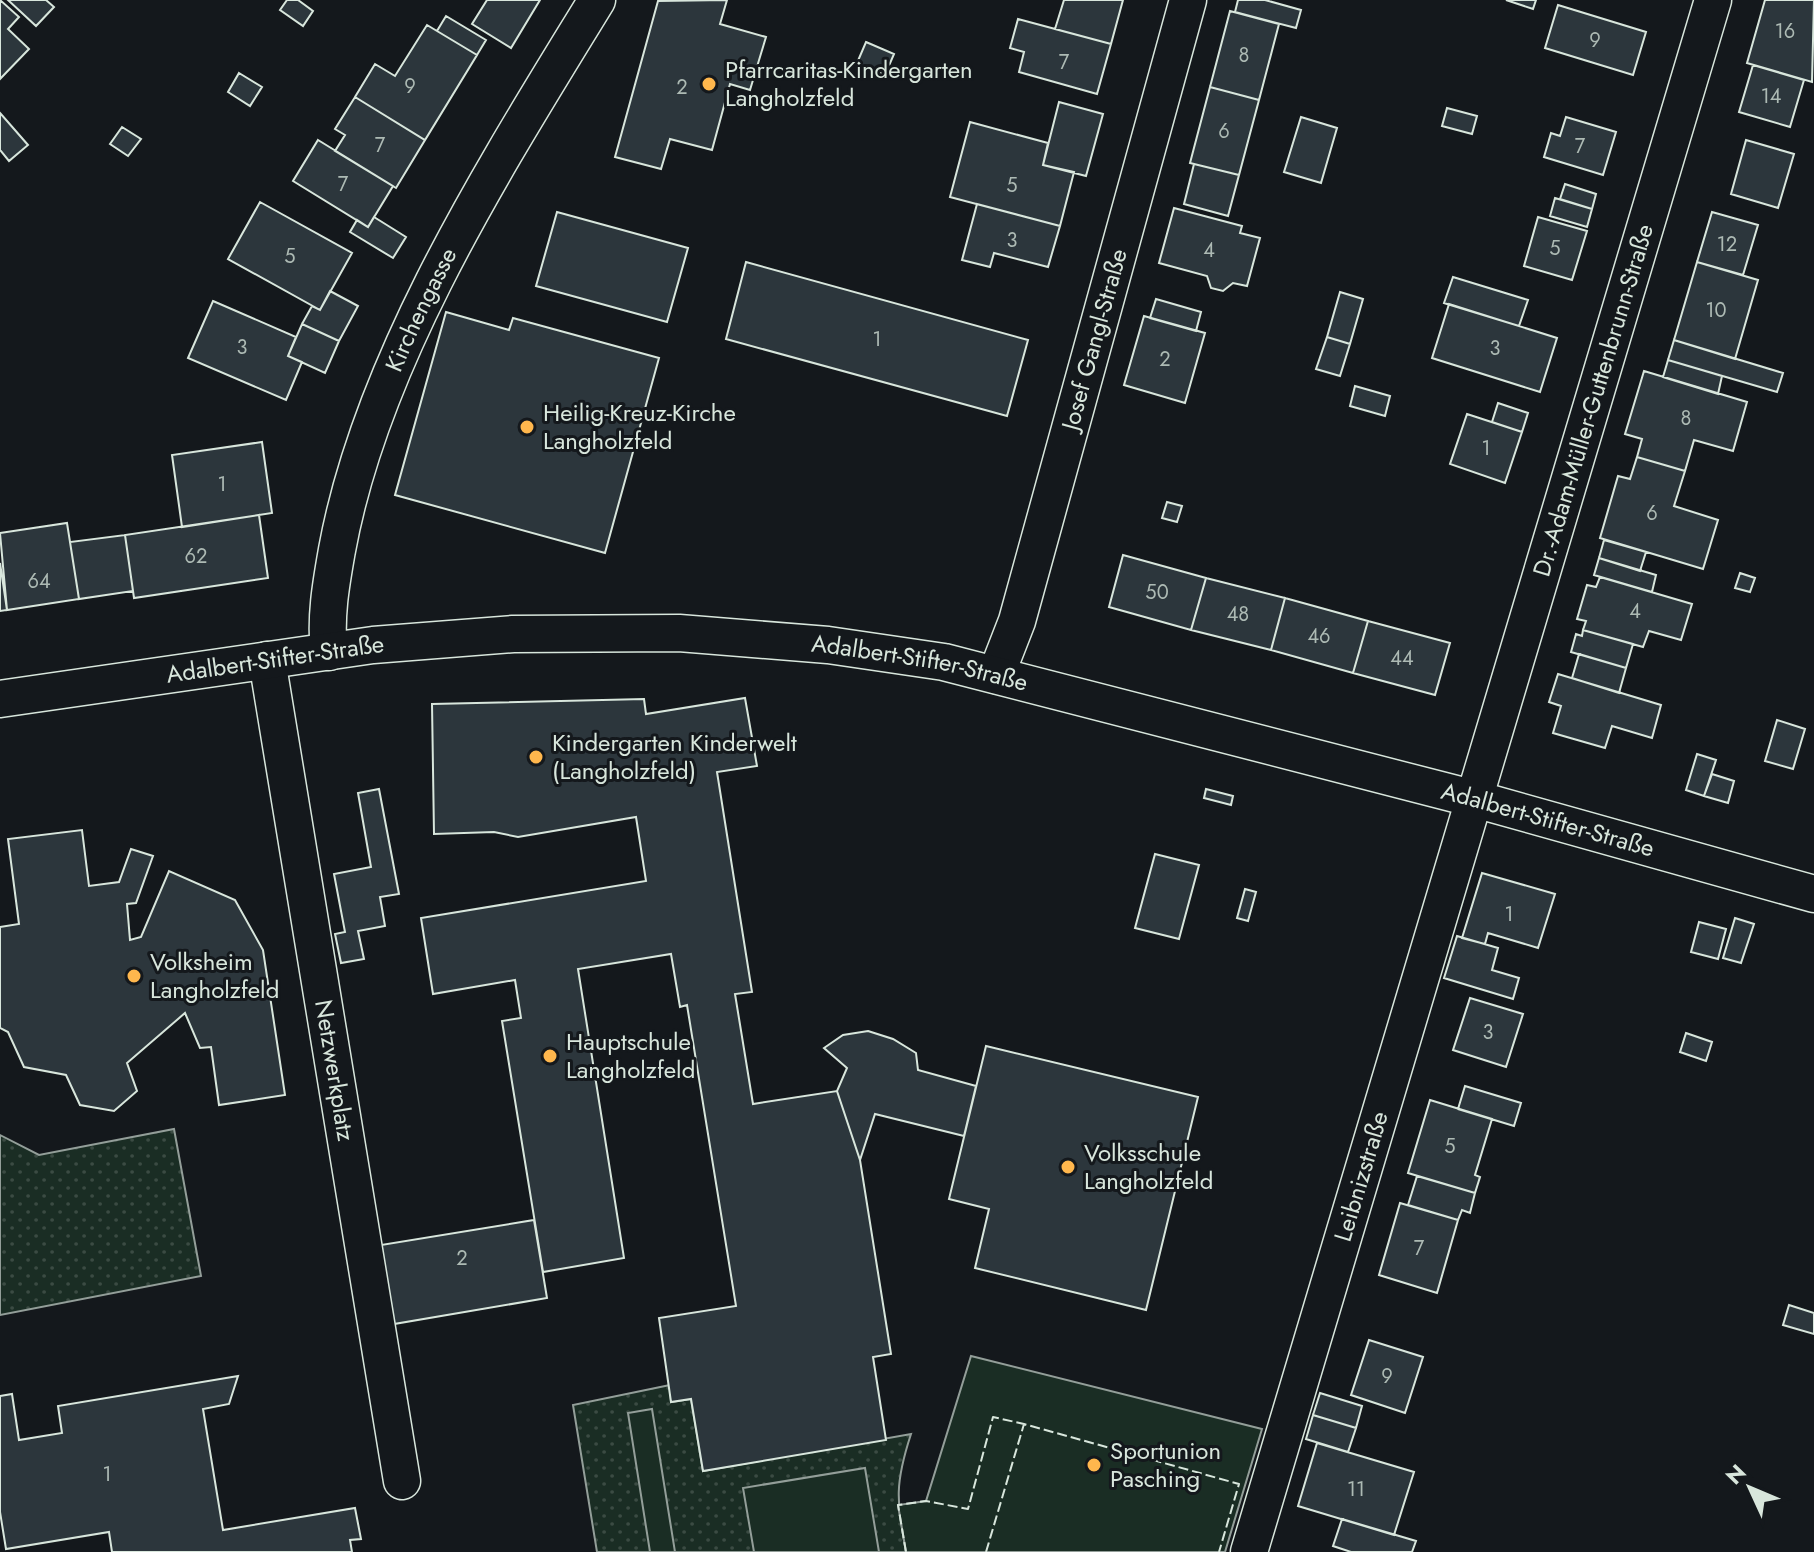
<svg xmlns="http://www.w3.org/2000/svg" width="1814" height="1552" viewBox="0 0 1814 1552" font-family="Jost,sans-serif">
<defs>
<pattern id="park-dots" width="8" height="8" patternUnits="userSpaceOnUse" patternTransform="scale(2)"><rect width="8" height="8" fill="#1a2d24"/><path d="M2 2h.1M6 6h.1" fill="none" stroke="#3b4b43" stroke-width="1.8" stroke-linecap="round"/></pattern>
</defs>
<rect width="100%" height="100%" fill="#14181c"/>
<path fill="url(#park-dots)" stroke="#939e99" stroke-width="2" d="M174,1129L201,1276L0,1315V1135L39,1155Z
M670,1385L671,1402L691,1399L703,1471L911,1434C894,1486 897,1500 906,1552H597L573,1405Z"/>
<path fill="#1a2d24" stroke="#939e99" stroke-width="2" d="M971,1356L1262,1429L1225,1552H906L898,1505L926,1501Z
M652,1409L675,1552H650L628,1413Z
M865,1468L879,1552H754L743,1488Z"/>
<path fill="#2c363c" stroke="#d8e6dc" stroke-width="2" d="M0,0L19,17L8,29L29,49L0,79Z
M8,0H46L54,7L36,26Z
M287,0H298L313,11L303,26L280,10Z
M487,0H540L511,48L472,24Z
M727,0L720,24L766,37L750,90L730,84L712,150L670,139L661,169L615,157L658,1Z
M1064,0H1123L1111,44L1055,29Z
M1238,0H1265L1301,10L1296,28L1235,12Z
M1506,0H1536L1533,9Z
M1765,0H1814L1812,82L1747,63Z
M1558,5L1646,32L1633,75L1545,48Z
M1230,11L1279,24L1259,100L1210,87Z
M446,16L486,40L477,55L437,31Z
M1018,19L1111,44L1097,94L1019,72L1024,52L1010,48Z
M427,25L477,55L425,140L355,97L375,64L395,76Z
M866,42L894,54L885,75L857,63Z
M1753,65L1804,80L1790,127L1739,112Z
M239,73L262,87L250,106L228,92Z
M1210,87L1259,100L1239,175L1190,163Z
M355,97L425,140L396,188L335,151L345,135L335,129Z
M1059,102L1103,114L1086,176L1043,165Z
M1447,108L1477,116L1472,134L1442,126Z
M0,113L28,145L9,161L0,150Z
M1301,117L1337,128L1321,183L1284,172Z
M1566,117L1616,132L1603,175L1544,157L1551,133L1560,136Z
M970,122L1048,143L1043,165L1074,172L1060,226L950,197Z
M122,127L141,139L128,156L110,144Z
M318,140L393,186L368,227L293,181Z
M1746,140L1794,154L1778,208L1731,194Z
M1194,164L1239,175L1228,216L1184,204Z
M1565,184L1596,194L1592,209L1560,199Z
M1555,198L1592,209L1587,227L1550,216Z
M260,202L352,253L320,310L228,259Z
M977,204L1060,226L1048,267L994,253L990,267L962,260Z
M1174,208L1242,226L1240,233L1260,238L1247,286L1233,283L1223,291L1211,288L1207,276L1159,263Z
M557,212L688,248L667,322L536,286Z
M1712,212L1758,225L1743,275L1697,262Z
M374,217L406,237L393,258L350,232L357,220L368,227Z
M1538,217L1587,231L1572,280L1524,266Z
M746,262L1028,340L1007,416L726,339Z
M1697,262L1758,280L1735,359L1674,340Z
M1453,277L1528,300L1519,326L1444,303Z
M330,291L358,306L339,341L302,324L312,306L320,310Z
M1340,292L1363,299L1350,344L1327,337Z
M1156,299L1201,312L1196,331L1150,318Z
M213,301L296,337L288,356L302,362L286,400L188,358Z
M1449,304L1557,338L1540,392L1432,358Z
M446,312L509,330L513,318L659,358L605,553L395,495Z
M1144,316L1205,333L1185,403L1124,385Z
M302,324L339,341L325,373L288,356Z
M1327,337L1350,344L1340,376L1316,369Z
M1674,340L1783,373L1777,392L1668,360Z
M1668,360L1722,376L1718,394L1663,377Z
M1644,371L1747,402L1733,451L1694,440L1685,471L1637,457L1642,439L1625,434Z
M1355,386L1390,396L1385,416L1350,406Z
M1498,403L1528,413L1522,432L1492,422Z
M1467,414L1522,432L1505,483L1450,464Z
M262,442L272,513L182,527L172,455Z
M1637,457L1685,471L1674,506L1718,520L1703,569L1600,538L1618,476L1630,479Z
M1167,502L1182,506L1177,522L1162,518Z
M259,515L268,578L134,598L125,535Z
M67,523L79,599L7,610L0,533Z
M125,535L133,591L79,599L70,542Z
M1604,540L1646,552L1640,571L1599,558Z
M1123,555L1206,578L1191,630L1109,607Z
M1599,558L1656,575L1652,592L1594,575Z
M0,563L7,610L0,611Z
M1740,573L1755,578L1750,592L1735,588Z
M1600,577L1692,604L1681,640L1649,631L1643,647L1583,630L1586,621L1577,619L1587,585L1596,587Z
M1206,578L1285,598L1271,650L1191,630Z
M1285,598L1368,621L1353,673L1271,650Z
M1368,621L1450,643L1435,695L1353,673Z
M1583,630L1633,644L1626,668L1571,652L1576,634L1582,636Z
M1579,654L1626,668L1619,693L1572,678Z
M1558,674L1661,705L1652,738L1612,726L1605,748L1553,733L1561,706L1549,702Z
M745,698L757,766L717,772L752,992L735,994L753,1104L837,1091L860,1160L891,1354L873,1357L886,1440L703,1471L691,1399L671,1402L659,1318L736,1306L687,1005L680,1007L671,954L578,969L624,1258L543,1272L502,1021L521,1018L515,980L433,994L421,918L646,881L636,817L518,837L494,832L434,834L432,704L644,699L646,714Z
M1777,720L1805,729L1793,769L1765,761Z
M1697,754L1716,760L1704,796L1686,790Z
M1712,774L1734,781L1728,803L1704,796Z
M379,789L399,894L380,897L385,926L358,931L364,959L341,963L335,934L345,932L334,874L371,867L358,793Z
M1206,789L1233,796L1231,805L1204,798Z
M82,830L89,886L119,882L131,849L153,856L136,903L127,904L130,940L141,937L169,871L235,900L263,950L285,1095L219,1105L211,1047L200,1048L185,1013L127,1063L137,1091L114,1111L80,1105L66,1075L24,1067L8,1032L0,1028V927L19,924L8,839Z
M1155,854L1199,865L1179,939L1135,928Z
M1482,873L1555,894L1538,948L1488,933L1485,944L1462,938Z
M1245,889L1256,892L1248,921L1237,918Z
M1735,918L1754,924L1741,963L1723,958Z
M1699,922L1726,929L1718,959L1691,952Z
M1457,936L1498,948L1492,970L1519,978L1513,999L1444,978Z
M1470,998L1523,1014L1506,1067L1453,1050Z
M868,1031L893,1039L916,1053L918,1070L976,1086L964,1136L875,1114L860,1160L837,1091L847,1068L824,1048L843,1035Z
M1686,1033L1712,1042L1706,1061L1680,1052Z
M986,1046L1198,1097L1146,1310L975,1268L989,1209L949,1199Z
M1465,1086L1521,1103L1514,1126L1458,1109Z
M1430,1100L1492,1119L1475,1175L1480,1177L1475,1193L1408,1173Z
M1417,1176L1475,1193L1470,1213L1462,1210L1458,1220L1408,1205Z
M1400,1203L1458,1220L1437,1293L1379,1275Z
M534,1220L547,1298L394,1324L381,1245Z
M1789,1305L1814,1313V1334L1783,1325Z
M1369,1340L1423,1357L1405,1413L1351,1395Z
M238,1376L229,1404L203,1409L223,1530L355,1508L361,1539L350,1540L352,1552H112L109,1532L6,1549L0,1512V1396L12,1394L19,1440L62,1433L58,1406Z
M1320,1393L1362,1406L1356,1428L1313,1415Z
M1313,1415L1356,1428L1348,1452L1306,1439Z
M1317,1443L1414,1472L1394,1535L1298,1506Z
M1342,1519L1416,1541L1412,1552H1351L1333,1546Z"/>
<g fill="none" stroke-linecap="round" stroke-linejoin="round">
<defs>
<g id="street">
<path id="s1" d="M329,652C325,617 331,584 337,550C372,358 496,165 597,0"/>
<path id="s2" d="M267,660L402,1481"/>
<path id="s3" d="M996,675L1017,621L1188,0"/>
<path id="s4" d="M0,699L373,645L513,634L679,633L828,645L944,662L1475,799L1814,894"/>
<path id="s5" d="M1249,1552L1713,0"/>
</g>
</defs>
<use href="#street" stroke="#d8e6dc" stroke-width="39"/>
<use href="#street" stroke="#14181c" stroke-width="36"/>
<path stroke="#d8e6dc" stroke-width="2" stroke-dasharray="10 4" stroke-linecap="butt" d="M906,1552L898,1505L926,1501L968,1509L993,1417L1024,1424
M986,1552L1024,1424L1239,1484L1219,1552"/>
</g>
<g fill="#ffb74d" stroke="#14181c" stroke-width="3">
<circle cx="709" cy="84" r="8"/>
<circle cx="527" cy="427" r="8"/>
<circle cx="536" cy="757" r="8"/>
<circle cx="134" cy="976" r="8"/>
<circle cx="550" cy="1056" r="8"/>
<circle cx="1068" cy="1167" r="8"/>
<circle cx="1094" cy="1465" r="8"/>
</g>
<g text-anchor="middle" stroke-width="6" stroke-linejoin="round" paint-order="stroke">
<g font-size="20" fill="#adbab4">
<text x="1785" y="38">16</text>
<text x="1595" y="47">9</text>
<text x="1244" y="62">8</text>
<text x="1064" y="69">7</text>
<text x="410" y="93">9</text>
<text x="682" y="94">2</text>
<text x="1771" y="103">14</text>
<text x="1224" y="138">6</text>
<text x="380" y="152">7</text>
<text x="1580" y="153">7</text>
<text x="343" y="191">7</text>
<text x="1012" y="192">5</text>
<text x="1012" y="247">3</text>
<text x="1727" y="251">12</text>
<text x="1555" y="255">5</text>
<text x="1209" y="257">4</text>
<text x="290" y="263">5</text>
<text x="1716" y="317">10</text>
<text x="877" y="346">1</text>
<text x="242" y="354">3</text>
<text x="1495" y="355">3</text>
<text x="1165" y="366">2</text>
<text x="1686" y="425">8</text>
<text x="1486" y="455">1</text>
<text x="222" y="491">1</text>
<text x="1652" y="520">6</text>
<text x="196" y="563">62</text>
<text x="39" y="588">64</text>
<text x="1157" y="599">50</text>
<text x="1635" y="618">4</text>
<text x="1238" y="621">48</text>
<text x="1319" y="643">46</text>
<text x="1402" y="665">44</text>
<text x="1509" y="921">1</text>
<text x="1488" y="1039">3</text>
<text x="1450" y="1153">5</text>
<text x="1419" y="1255">7</text>
<text x="462" y="1265">2</text>
<text x="1387" y="1383">9</text>
<text x="107" y="1481">1</text>
<text x="1356" y="1496">11</text>
</g>
<g font-size="24" fill="#d8e6dc" stroke="#14181c" text-anchor="start">
<text x="725" y="78">Pfarrcaritas-Kindergarten<tspan x="725" dy="28">Langholzfeld</tspan></text>
<text x="543" y="421">Heilig-Kreuz-Kirche<tspan x="543" dy="28">Langholzfeld</tspan></text>
<text x="552" y="751">Kindergarten Kinderwelt<tspan x="552" dy="28">(Langholzfeld)</tspan></text>
<text x="150" y="970">Volksheim<tspan x="150" dy="28">Langholzfeld</tspan></text>
<text x="566" y="1050">Hauptschule<tspan x="566" dy="28">Langholzfeld</tspan></text>
<text x="1084" y="1161">Volksschule<tspan x="1084" dy="28">Langholzfeld</tspan></text>
<text x="1110" y="1459">Sportunion<tspan x="1110" dy="28">Pasching</tspan></text>
</g>
<g font-size="24" fill="#d8e6dc" stroke="#14181c">
<text dy="8" stroke="none"><textPath href="#s1" startOffset="358">Kirchengasse</textPath></text>
<text dy="8" stroke="none"><textPath href="#s3" startOffset="350">Josef Gangl-Straße</textPath></text>
<text dy="8" stroke="none"><textPath href="#s5" startOffset="1202">Dr.-Adam-Müller-Guttenbrunn-Straße</textPath></text>
<text dy="8" stroke="none"><textPath href="#s4" startOffset="278">Adalbert-Stifter-Straße</textPath></text>
<text dy="8" stroke="none"><textPath href="#s4" startOffset="926">Adalbert-Stifter-Straße</textPath></text>
<text dy="8" stroke="none"><textPath href="#s4" startOffset="1574">Adalbert-Stifter-Straße</textPath></text>
<text dy="8" stroke="none"><textPath href="#s2" startOffset="416">Netzwerkplatz</textPath></text>
<text dy="8" stroke="none"><textPath href="#s5" startOffset="392">Leibnizstraße</textPath></text>
</g>
</g>
<g transform="translate(1750 1488) rotate(314)" stroke="#14181c" stroke-width="6" paint-order="stroke">
<path d="M0-6L14 30L0 20L-14 30Z" fill="#d8e6dc"/>
<text y="-12" font-size="22" font-weight="bold" text-anchor="middle" fill="#d8e6dc">N</text>
</g>
</svg>
